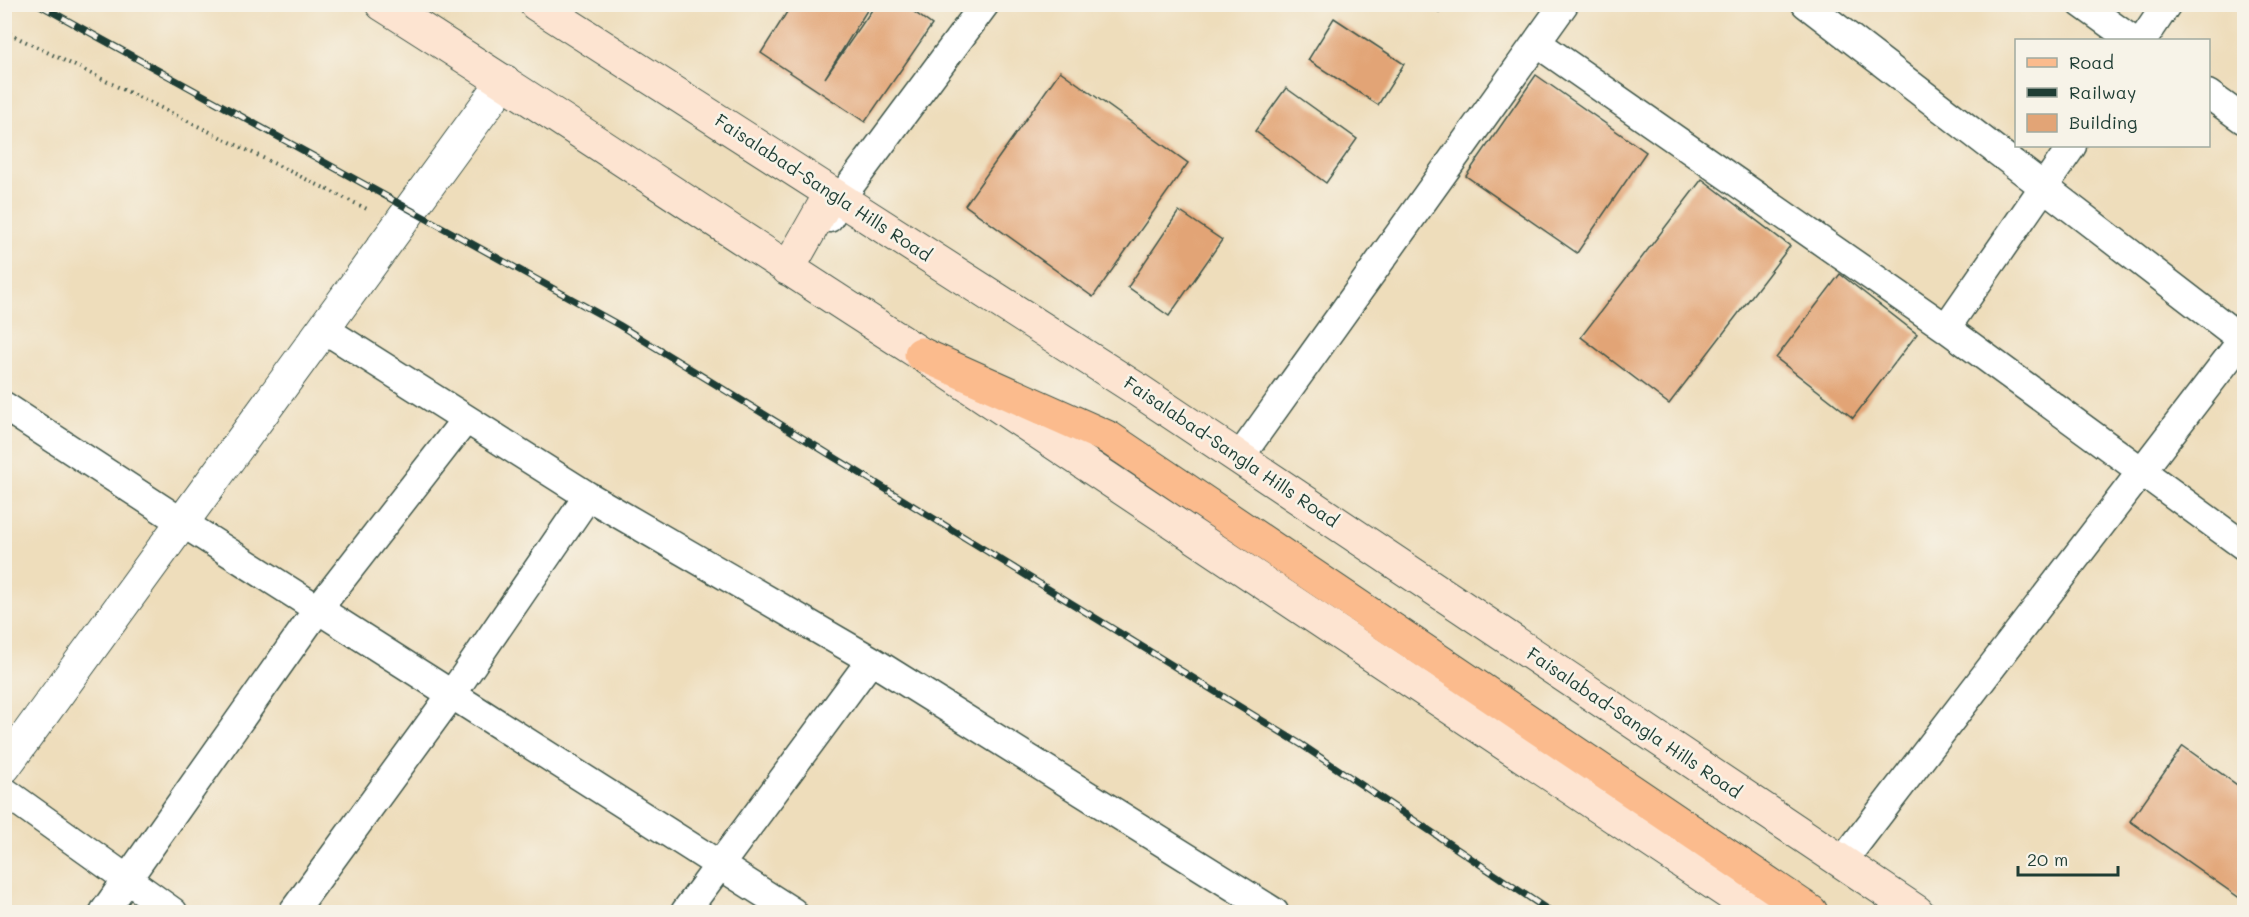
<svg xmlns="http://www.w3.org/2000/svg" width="2249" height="917" viewBox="0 0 2249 917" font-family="Mali,sans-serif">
<rect width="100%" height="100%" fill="#f7f3e8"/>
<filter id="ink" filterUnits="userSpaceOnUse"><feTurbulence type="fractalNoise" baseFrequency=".0167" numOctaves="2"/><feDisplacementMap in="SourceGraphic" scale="12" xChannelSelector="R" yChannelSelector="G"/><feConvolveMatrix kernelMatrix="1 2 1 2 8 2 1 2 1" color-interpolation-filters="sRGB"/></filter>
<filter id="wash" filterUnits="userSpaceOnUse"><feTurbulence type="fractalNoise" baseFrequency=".008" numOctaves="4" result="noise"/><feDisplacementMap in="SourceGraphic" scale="24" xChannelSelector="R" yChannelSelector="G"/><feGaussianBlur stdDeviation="1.35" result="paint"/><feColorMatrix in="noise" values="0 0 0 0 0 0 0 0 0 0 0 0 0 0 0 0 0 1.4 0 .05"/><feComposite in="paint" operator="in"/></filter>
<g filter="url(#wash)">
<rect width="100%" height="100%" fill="#edb"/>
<g id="blocks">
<path fill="#e2a476" d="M792,4H871L825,78L876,4H903L932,25L865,122L761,53Z
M1427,4H1445L1439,12Z
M1334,18L1404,64L1378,105L1308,60Z
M1060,71L1188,163L1093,297L965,205Z
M1536,75L1646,152L1577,253L1466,176Z
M1286,88L1357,139L1326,183L1255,131Z
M1702,179L1790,246L1669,404L1581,337Z
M1179,211L1222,240L1169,316L1128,287Z
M1840,274L1917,334L1853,418L1776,358Z
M2183,746L2244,790V901L2130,821Z"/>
</g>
</g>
<g filter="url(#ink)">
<use href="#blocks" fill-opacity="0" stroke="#3e5548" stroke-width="1.5"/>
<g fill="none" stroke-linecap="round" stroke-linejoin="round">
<defs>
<path id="minor" d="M1806,4L2244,341
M2082,4L2132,40
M2143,40L2167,4
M1537,43L1946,328L2244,546
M2208,94L2244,120
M829,218L840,199L985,4
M1946,328L2072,146
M324,329L588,496L871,660L1274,912
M4,406L183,523L793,912
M1239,458L1564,4
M4,791L173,912
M1842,862L2244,338
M104,912L318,609L466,419
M293,912L452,694L588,496
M685,912L871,660"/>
<path id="tertiary" d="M4,767L504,81"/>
<path id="secondary" d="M382,4C563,118 740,239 921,354L1757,912
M536,4L1138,390L1917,912
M788,269L831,193"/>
<path id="primary" d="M921,354L1109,438L1811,912"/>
</defs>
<use href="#minor" stroke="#3e5548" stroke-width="31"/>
<use href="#tertiary" stroke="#3e5548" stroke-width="35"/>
<use href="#secondary" stroke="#3e5548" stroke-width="35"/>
<use href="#primary" stroke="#3e5548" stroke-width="35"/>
<path stroke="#3e5548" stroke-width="4" stroke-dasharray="1.5 4.5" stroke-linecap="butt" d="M4,31L369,210"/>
<use href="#minor" stroke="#fff" stroke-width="28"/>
<use href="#tertiary" stroke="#fff" stroke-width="33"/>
<use href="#secondary" stroke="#fde4d1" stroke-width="33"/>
<use href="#primary" stroke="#fbbb8d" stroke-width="33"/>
<defs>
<path id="rail" d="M38,4L619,325L1302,745L1551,912"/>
</defs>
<use href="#rail" stroke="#1f3d34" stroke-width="7"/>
<use href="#rail" stroke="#f7f3e8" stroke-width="4.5" stroke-dasharray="14" stroke-linecap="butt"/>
</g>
</g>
<g text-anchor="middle" stroke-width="5" stroke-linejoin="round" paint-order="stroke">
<g font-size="18" fill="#1f3d34" stroke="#f7f3e8">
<text transform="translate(823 188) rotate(33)" y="6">Faisalabad-Sangla Hills Road</text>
<text transform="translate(1231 452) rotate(34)" y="6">Faisalabad-Sangla Hills Road</text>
<text transform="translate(1634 723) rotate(34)" y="6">Faisalabad-Sangla Hills Road</text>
</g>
</g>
<rect width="2249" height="917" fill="none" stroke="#f7f3e8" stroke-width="24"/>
<rect x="2015" y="39" width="195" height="108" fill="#f7f3e8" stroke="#a1aaa0" stroke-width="1.5"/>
<rect x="2027" y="58" width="30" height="9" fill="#fbbb8d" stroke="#a1aaa0" stroke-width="1.5"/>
<text x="2069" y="69" font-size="18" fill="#1f3d34">Road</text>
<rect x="2027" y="88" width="30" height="9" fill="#1f3d34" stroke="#a1aaa0" stroke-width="1.5"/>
<text x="2069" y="99" font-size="18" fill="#1f3d34">Railway</text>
<rect x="2027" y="114" width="30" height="18" fill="#e2a476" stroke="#a1aaa0" stroke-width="1.5"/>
<text x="2069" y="129" font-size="18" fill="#1f3d34">Building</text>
<path d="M2018 866v9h100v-9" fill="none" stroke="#1f3d34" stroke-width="3"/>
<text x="2027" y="866" font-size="18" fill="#1f3d34" stroke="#f7f3e8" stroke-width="4.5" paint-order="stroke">20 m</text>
</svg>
